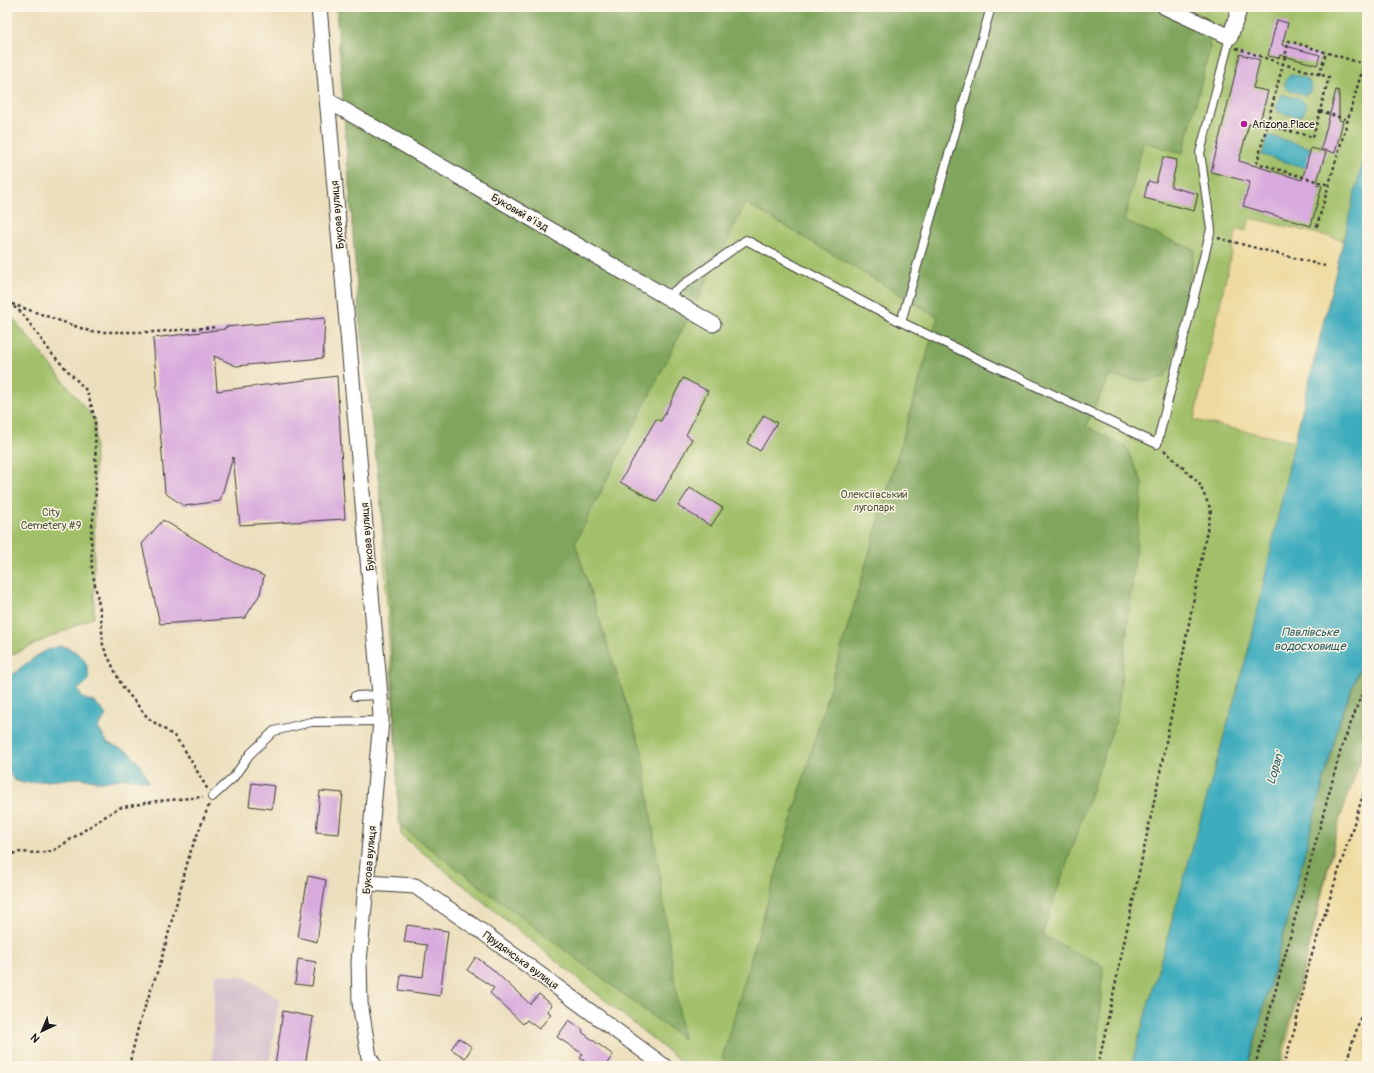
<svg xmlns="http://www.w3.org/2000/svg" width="1374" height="1073" viewBox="0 0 1374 1073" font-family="Pangolin,sans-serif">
<rect width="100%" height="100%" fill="#fcf5e5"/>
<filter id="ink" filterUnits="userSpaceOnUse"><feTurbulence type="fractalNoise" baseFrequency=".025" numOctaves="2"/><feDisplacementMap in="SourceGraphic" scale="8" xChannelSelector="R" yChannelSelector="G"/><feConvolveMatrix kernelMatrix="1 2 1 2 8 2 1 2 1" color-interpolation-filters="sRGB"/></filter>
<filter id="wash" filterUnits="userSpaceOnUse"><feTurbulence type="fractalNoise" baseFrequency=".012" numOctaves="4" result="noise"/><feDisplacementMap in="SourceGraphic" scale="16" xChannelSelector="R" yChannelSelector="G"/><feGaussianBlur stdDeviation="0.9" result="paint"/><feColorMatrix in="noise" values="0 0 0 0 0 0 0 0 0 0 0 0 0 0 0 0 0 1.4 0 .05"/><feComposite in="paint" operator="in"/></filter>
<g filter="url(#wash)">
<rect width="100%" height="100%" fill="#ecdfbd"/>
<path fill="#d1bdcb" d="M215,974L244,976L279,1000L269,1066H212Z"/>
<path fill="#a1c069" stroke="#5e6e42" d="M350,7H1367V1066H686L401,835Z
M7,311L95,420L94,617L7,657Z"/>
<path fill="#80a65d" stroke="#4e613c" d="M336,7H1165L1207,26L1210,48L1183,153L1143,142L1124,221L1195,250L1171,366L1164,377L1146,381L1109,376L1086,426L1126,447L1143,484L1117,717L1042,935L1103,966L1096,1066H732L722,1058L938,317L746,203L575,543L642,752L683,1039L399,825L389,570L359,315Z
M1367,649V739L1340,819L1278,1066H1248L1340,719Z"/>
<path fill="#eeda9e" stroke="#857b5d" d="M1250,218L1344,240L1295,442L1194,420L1237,229L1246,231Z
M1367,742V1066H1281L1340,819Z"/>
<path fill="#3eacbd" stroke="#2d646c" d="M1290,75C1300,76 1308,77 1312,87L1310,92L1305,95L1288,90L1285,87V81Z
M1282,94L1291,97L1299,98L1306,104L1304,114L1298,117L1278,112L1276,105Z
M1268,135L1311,148L1306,168L1262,155Z
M1367,143V649L1340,719L1248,1066H1131L1252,637L1292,452Z
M62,646C81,652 90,661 88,681L78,690L82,698L96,703L106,715L98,728L108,743L129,752L141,766L149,782L126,778L101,782L80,778L23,783L14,780L7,769V679C24,666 40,649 62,646Z"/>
<g id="blocks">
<path fill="#d8aadd" d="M1277,20L1288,23L1282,45L1320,55L1317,65L1280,55L1279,58L1268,56Z
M1240,54L1260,60L1253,88L1268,91L1259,126L1249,124L1239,161L1302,180L1311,148L1326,152L1316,184L1322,186L1311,226L1243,206L1250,182L1211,172Z
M1336,90L1339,91V120L1343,121L1335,153L1321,149Z
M1163,157L1177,160L1171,187L1198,194L1194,211L1144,198L1148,181L1156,183Z
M325,318L323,358L236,366L214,356L216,377L217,391L337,376L345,519L240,525L233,457L220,501L184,506L165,493L153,338L225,329V327Z
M683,378L708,391L686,435L692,439L657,502L620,482L656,419L661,421Z
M764,415L777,423L760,451L747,443Z
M690,488L723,508L711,526L678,506Z
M163,520L235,563L264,576L260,594L245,618L160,624L142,544Z
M252,783L275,786L272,809L249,806Z
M320,791L343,793L339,834L316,832Z
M308,876L326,880L317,942L298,937Z
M407,925L448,931L440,996L399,990L401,974L423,977L427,945L404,942Z
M476,957L491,968L530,1004L539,994L552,1005L547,1011L551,1014L539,1029L527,1020L523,1024L490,993L494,988L467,970Z
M298,959L316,962L312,986L295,984Z
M283,1011L313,1017L305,1066H275Z
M569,1020L583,1030L582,1032L613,1055L605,1066H591L580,1058L583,1054L557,1037Z
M459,1038L472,1047L465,1058L451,1049Z"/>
</g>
</g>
<g filter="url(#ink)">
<use href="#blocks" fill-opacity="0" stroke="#3b3934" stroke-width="1"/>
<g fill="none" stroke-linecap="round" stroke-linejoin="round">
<defs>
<path id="service" d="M666,297L746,240L901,322L1157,444L1211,229L1200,153L1230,37
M901,322L991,7
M355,696L380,695
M212,797L233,778L250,754L274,731L311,722L381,721"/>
<path id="minor" d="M319,7L380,695L381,721L359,962L360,1003L369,1057L374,1066
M1165,7L1230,37L1240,7
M327,100L713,324
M367,883L415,886L481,931L664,1066"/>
</defs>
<use href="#service" stroke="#3b3934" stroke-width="10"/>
<use href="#minor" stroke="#3b3934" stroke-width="17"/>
<path stroke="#3b3934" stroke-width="2.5" stroke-dasharray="3 3" stroke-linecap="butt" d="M1236,48L1283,64L1257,163L1329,185
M1362,74L1367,75
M1319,75L1326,53
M1320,111L1348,120
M1267,125L1313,137L1329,77L1283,64L1289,41L1364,64L1316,229
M1218,238L1325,266
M9,303L22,313L52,354L87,391L91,404L95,420L96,492L91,536L92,569L101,615L103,646L122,686L148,718L174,736L183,747L208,790
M12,304L92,332H155L216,327
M7,856L18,852L36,853L53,851L118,808L157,801L203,797
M129,1066L139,1024L161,961L190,853L209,805
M1098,1066L1159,778L1211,510L1199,483L1164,450
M1255,1066L1341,749L1367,681
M1283,1066L1294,1032L1310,960L1367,783
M1345,1066L1367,997"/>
<use href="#service" stroke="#fff" stroke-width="8"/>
<use href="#minor" stroke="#fff" stroke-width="15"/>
</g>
</g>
<circle fill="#b5179e" stroke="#fcf5e5" stroke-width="1.5" cx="1244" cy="124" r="4"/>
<g text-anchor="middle" stroke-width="3" stroke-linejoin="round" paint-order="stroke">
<g font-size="11" fill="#1c1c1c" stroke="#fcf5e5" text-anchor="start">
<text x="1252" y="128">Arizona.Place</text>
</g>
<g font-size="11" fill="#1c1c1c" stroke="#fcf5e5">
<text transform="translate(520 212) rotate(30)" y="4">Буковий в'їзд</text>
<text transform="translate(337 215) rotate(-95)" y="4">Букова вулиця</text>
<text transform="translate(367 537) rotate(-95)" y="4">Букова вулиця</text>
<text transform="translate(369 860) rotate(-85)" y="4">Букова вулиця</text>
<text transform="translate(521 960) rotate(36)" y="4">Прудянська вулиця</text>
</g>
<g font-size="11" fill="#4b5537" stroke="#fcf5e5">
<text x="874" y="498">Олексіївський<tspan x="874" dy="13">лугопарк</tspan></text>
<text x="51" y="516">City<tspan x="51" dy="13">Cemetery #9</tspan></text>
</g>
<g font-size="12" font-style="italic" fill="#2b5d64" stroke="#fcf5e5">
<text x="1310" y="636">Павлівське<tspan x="1310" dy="14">водосховище</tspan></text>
<text transform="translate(1275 768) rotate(-73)" y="4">Lopan'</text>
</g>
</g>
<rect width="1374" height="1073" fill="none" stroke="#fcf5e5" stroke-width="24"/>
<g transform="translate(42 1031) rotate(224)" stroke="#fcf5e5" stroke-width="3" paint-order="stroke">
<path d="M0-3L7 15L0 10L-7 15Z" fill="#1c1c1c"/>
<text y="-6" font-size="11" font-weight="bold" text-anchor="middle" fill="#1c1c1c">N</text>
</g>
</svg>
